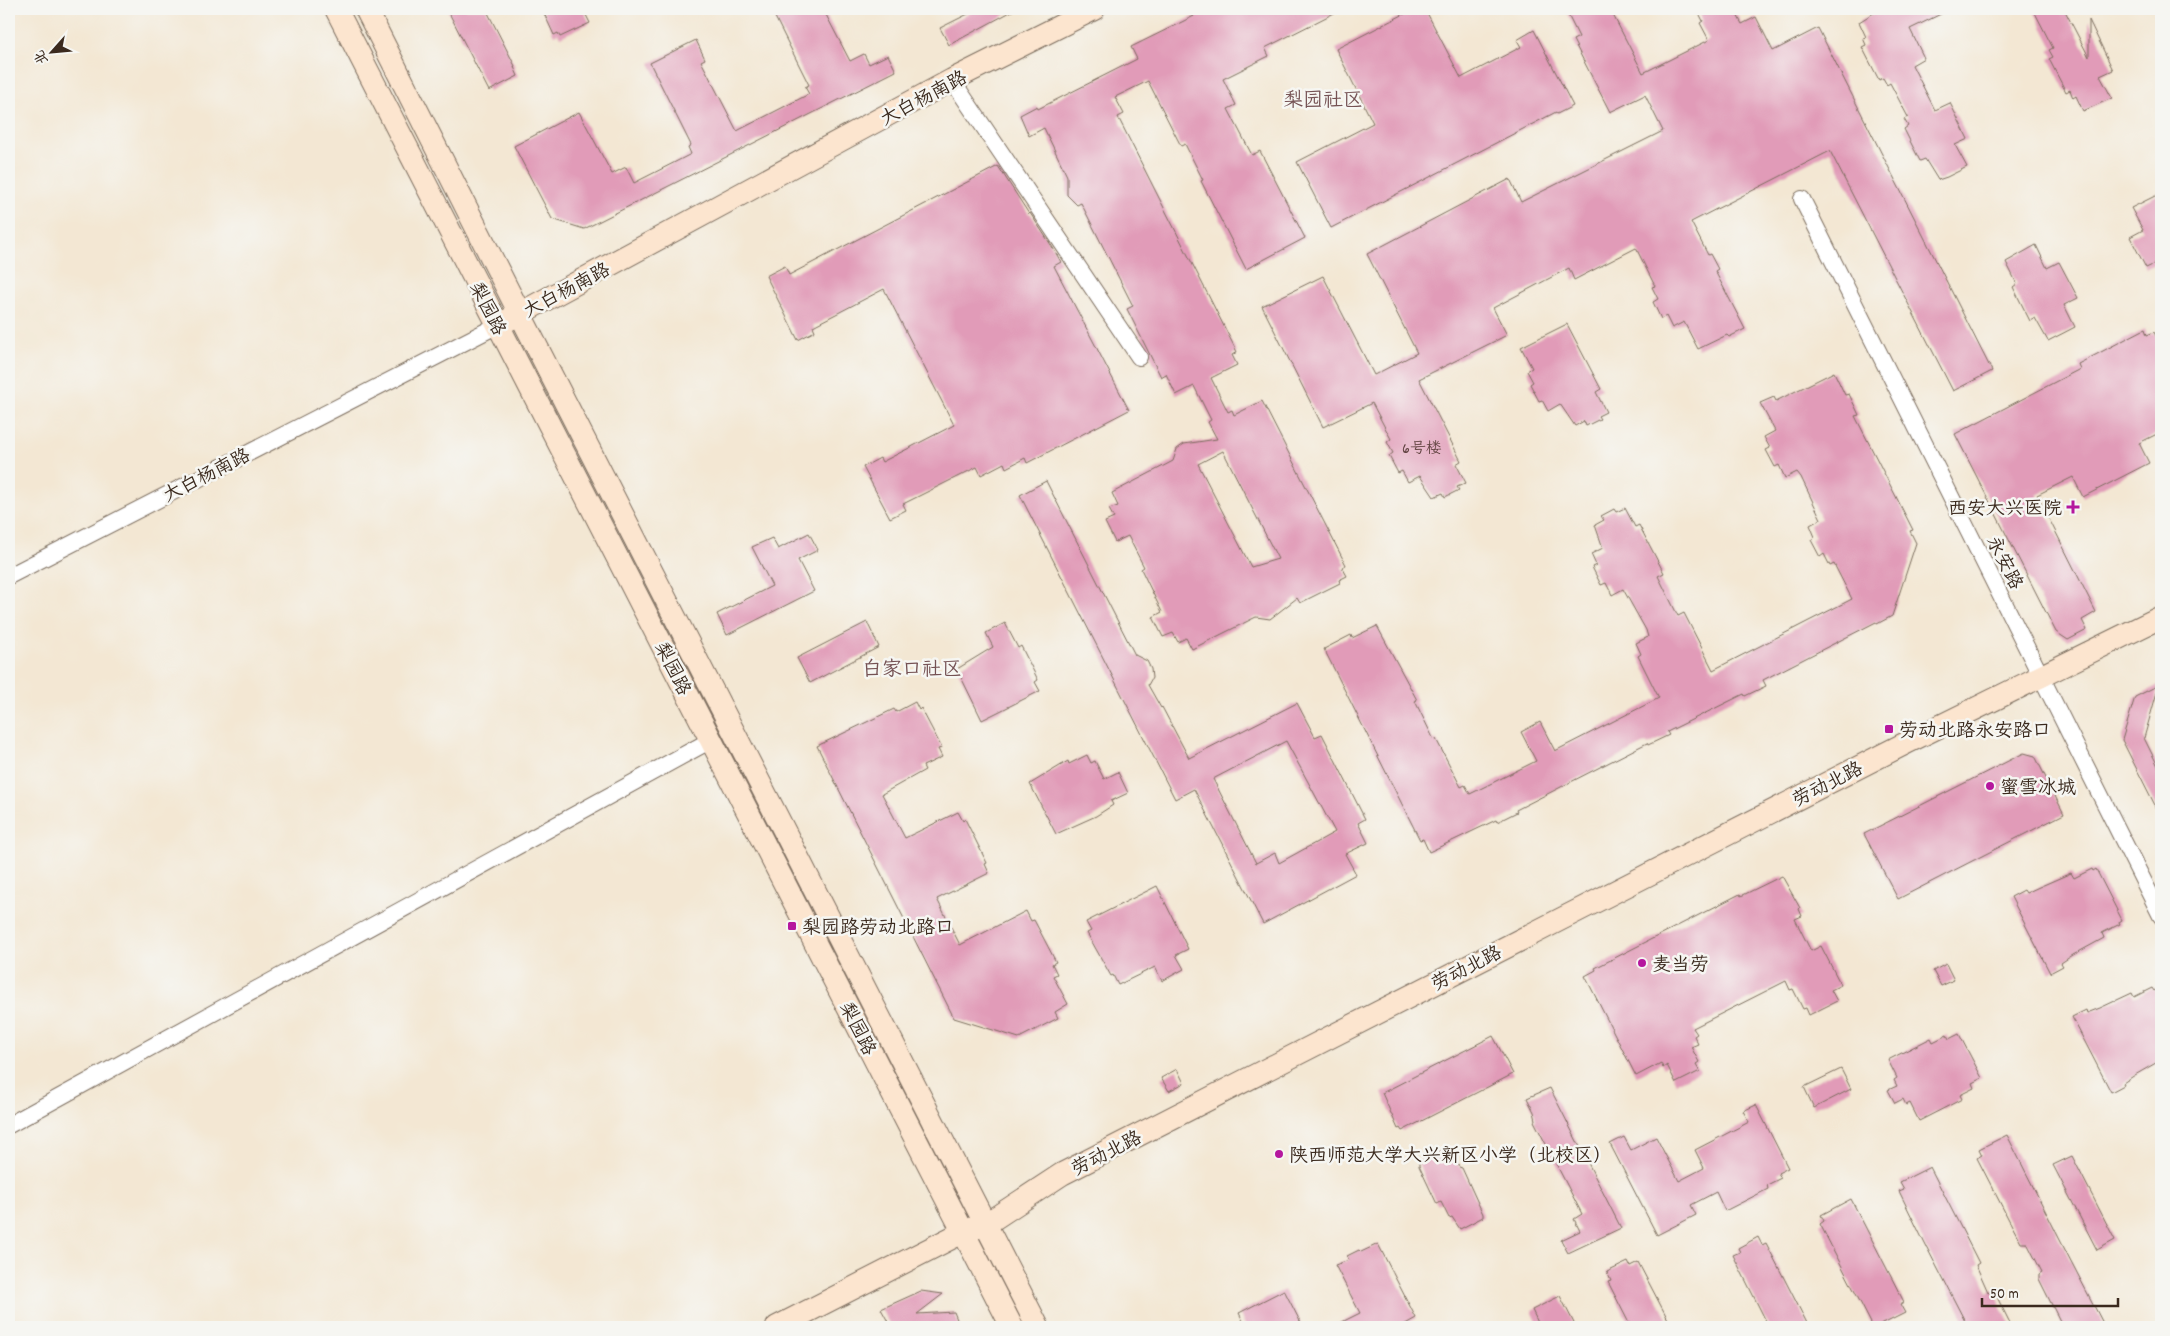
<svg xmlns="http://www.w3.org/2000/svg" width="2170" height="1336" viewBox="0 0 2170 1336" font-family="Dekko,'LXGW WenKai TC',sans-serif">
<rect width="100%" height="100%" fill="#f6f6f2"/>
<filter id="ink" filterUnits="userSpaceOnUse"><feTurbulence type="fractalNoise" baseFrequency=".02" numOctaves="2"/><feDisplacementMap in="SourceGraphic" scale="10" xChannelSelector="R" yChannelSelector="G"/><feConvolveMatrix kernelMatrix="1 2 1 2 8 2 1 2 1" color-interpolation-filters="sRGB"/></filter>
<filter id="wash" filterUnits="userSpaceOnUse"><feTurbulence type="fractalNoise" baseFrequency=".0096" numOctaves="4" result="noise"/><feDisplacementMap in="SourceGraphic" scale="20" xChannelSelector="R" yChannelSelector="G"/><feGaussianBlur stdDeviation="1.12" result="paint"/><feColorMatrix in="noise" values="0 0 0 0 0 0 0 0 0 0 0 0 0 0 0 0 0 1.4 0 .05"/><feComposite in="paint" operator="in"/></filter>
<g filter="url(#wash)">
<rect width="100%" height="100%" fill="#f3e7d3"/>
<g id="blocks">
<path fill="#e19bb8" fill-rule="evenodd" d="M447,9H486L515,66L514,67L518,76L489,91Z
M542,9H583L590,23L560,37L558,33L554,35Z
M771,9H823L850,61L864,54L869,64L888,55L896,71L584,229L552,219L514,146L579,112L612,174L626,167L634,183L691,154L688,147L691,145L650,63L696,40L705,59L701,61L737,131L809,94L805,87L809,85Z
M978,9H1016L949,45L940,28Z
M1190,9H1342L1265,48L1269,56L1223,79L1236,105L1228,109L1252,155L1260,151L1305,238L1246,269L1201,181L1203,180L1185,144L1181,146L1148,81L1115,97L1124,114L1118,117L1237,352L1232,355L1237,365L1211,378L1228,412L1232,410L1234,415L1262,401L1346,565L1342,567L1347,576L1339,580L1340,583L1300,603L1297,598L1270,619L1256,617L1192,649L1186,638L1178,642L1173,633L1163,637L1153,617L1162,612L1141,569L1144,567L1128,536L1115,542L1105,522L1114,518L1109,509L1118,506L1112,493L1173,461L1177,449L1184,444L1217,439L1208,422L1211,420L1194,386L1176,395L1166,374L1161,377L1127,309L1133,306L1081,203L1077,205L1067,195V176L1044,128L1029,136L1020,115L1037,106L1038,109L1137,59L1131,47L1194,16ZM1223,451L1253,510L1278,559L1251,567L1198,464Z
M1414,9H1425L1461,78L1521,47L1517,40L1534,30L1573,106L1557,114L1556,112L1331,228L1297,162L1373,123L1336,49Z
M1565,9H1610L1643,73L1709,40L1700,23L1703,21L1697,9H1734L1742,24L1756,17L1773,51L1818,28L1992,371L1953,391L1830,151L1691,222L1708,255L1710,254L1718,269L1715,271L1745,329L1729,337L1727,335L1698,349L1684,322L1672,328L1666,316L1661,319L1653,302L1658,299L1652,287L1655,286L1636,248L1574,280L1569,268L1493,308L1507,335L1419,379L1461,461L1456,464L1466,483L1457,487L1459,490L1445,497L1443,493L1434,497L1420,476L1408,482L1402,471L1398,473L1389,456L1393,453L1387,442L1391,439L1372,403L1323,427L1262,306L1323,276L1374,375L1417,353L1367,254L1510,179L1521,202L1663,131L1645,95L1610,112L1573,40L1579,37Z
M1880,9H1951L1910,29L1924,58L1912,65L1935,110L1950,103L1968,139L1955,145L1967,167L1947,177L1938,180L1925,159L1920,161L1904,129L1908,126L1904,119L1908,117L1890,83L1887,85L1883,78L1879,80L1862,47L1866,45L1863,38L1866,37L1859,22Z
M2033,9H2064L2089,57V20L2113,70L2100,76L2112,98L2083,111L2076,96L2073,98L2070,90L2066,92L2049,59L2053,57L2049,50L2053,48Z
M998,166L1029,214L1030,213L1053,248L1061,262L1054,266L1129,410L1027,463L1025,458L1006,468L1004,463L981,475L977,467L903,504L906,510L890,518L863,467L880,458L882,462L954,425L884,289L813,326L815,331L798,340L766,276L785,266L789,275Z
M2157,195L2161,203V261L2146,268L2130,237L2143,230L2131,208Z
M2036,245L2047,268L2059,262L2078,298L2064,305L2075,327L2048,341L2035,318L2030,321L2013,287L2017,284L2006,262Z
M1567,324L1601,389L1596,392L1606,412L1598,416L1600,419L1586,426L1584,421L1575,426L1560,404L1548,411L1542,400L1539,401L1530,384L1533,382L1527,371L1532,368L1521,347Z
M2145,329L2147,335L2154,332L2161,346V432L2139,443L2149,463L2083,497L2073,477L2037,495L2096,612L2082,620L2087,630L2068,640L2056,632L1955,434L2080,369L2078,364Z
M1834,372L1845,395L1849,394L1859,415L1855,416L1913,530L1910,531L1916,543L1892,616L1877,624L1876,622L1763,680L1766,686L1745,696L1744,694L1667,732L1669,735L1648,745L1647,743L1516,810L1517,812L1497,822L1496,820L1429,852L1423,839L1420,840L1324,649L1351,635L1352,638L1377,626L1417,700L1415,701L1434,740L1436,739L1461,787L1465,785L1470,794L1536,761L1521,732L1540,722L1555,751L1659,698L1638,656L1641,654L1636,643L1648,637L1646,630L1623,589L1612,595L1606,583L1601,585L1592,567L1596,565L1591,554L1603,548L1595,525L1604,520L1601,516L1614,509L1616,512L1625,508L1635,527L1639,525L1664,573L1658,576L1678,616L1684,613L1713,670L1852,599L1834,564L1830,566L1824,554L1820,557L1811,540L1815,537L1810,525L1821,519L1801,477L1797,472L1785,478L1779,465L1775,467L1766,450L1770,448L1764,437L1775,431L1760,403L1774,397L1776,401Z
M1046,481L1135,655L1147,661L1151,669L1152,678L1148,685L1161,708L1162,707L1189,758L1297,703L1315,737L1322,734L1365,819L1358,823L1368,843L1345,854L1356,874L1263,924L1194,789L1175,799L1020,495ZM1286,741L1335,832L1279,863L1275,853L1256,863L1213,779Z
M809,533L818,550L798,560L814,591L727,635L717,614L772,586L752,547L772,538L778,549Z
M867,622L879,647L810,683L797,658Z
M1005,623L1018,648L1021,646L1038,680L1035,682L1040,691L982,720L957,669L993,647L986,633Z
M2159,685L2144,738L2161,772V817L2122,740L2135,697Z
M915,702L919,710L921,708L942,748L938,749L942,757L923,766L925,770L882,794L905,838L958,812L963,821L965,819L987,863L985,864L989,873L937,899L960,945L1026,911L1031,921L1034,920L1056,962L1052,964L1057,974L1053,976L1068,1004L1055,1012L1058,1018L1019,1038L954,1018L817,746L894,709L896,712Z
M2024,753L2035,756L2064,814L1898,899L1864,834Z
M1087,755L1091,763L1095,761L1104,779L1118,772L1128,793L1111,801L1113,805L1096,816L1056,834L1030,784L1068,761L1069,764Z
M2092,869L2093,871L2096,869L2122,920L2119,922L2120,924L2102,933L2104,938L2073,955L2061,963L2063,966L2050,973L2011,897L2024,890L2026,893L2039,887L2071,873L2074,878Z
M1782,876L1800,908L1799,909L1802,916L1795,919L1811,951L1821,946L1841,985L1831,990L1837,1001L1809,1015L1806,1008L1803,1009L1793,989L1790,990L1786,981L1693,1028L1697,1034L1694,1036L1698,1044L1691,1047L1699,1062L1696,1064L1700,1071L1676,1083L1667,1065L1663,1068L1661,1063L1636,1076L1585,976L1596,970L1595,968L1740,894L1741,896Z
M1157,886L1188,949L1176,955L1184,969L1162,981L1155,967L1118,985L1113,975L1111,976L1087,933L1091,931L1086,922Z
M1946,964L1954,980L1941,986L1933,971Z
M2152,988L2154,991L2157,989L2161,997V1060L2135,1075L2123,1083L2124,1085L2111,1092L2072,1017L2086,1010L2087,1013L2100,1008L2132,993L2134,997Z
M1959,1034L1982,1078L1972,1083L1974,1088L1960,1095L1962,1099L1919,1121L1910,1103L1906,1105L1903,1099L1895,1103L1888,1090L1897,1086L1894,1080L1897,1078L1888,1060L1931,1038L1933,1042L1947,1035L1949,1039Z
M1493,1036L1513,1074L1402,1131L1400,1128L1398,1129L1382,1093Z
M1177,1069L1184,1083L1169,1091L1161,1078Z
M1841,1069L1851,1089L1814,1108L1804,1087Z
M1550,1088L1621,1228L1568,1253L1561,1240L1580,1231L1574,1219L1582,1214L1534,1121L1536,1120L1534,1112L1527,1098Z
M1756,1105L1788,1168L1778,1173L1781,1178L1767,1185L1768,1189L1725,1211L1716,1192L1691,1205L1696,1215L1657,1235L1610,1144L1624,1137L1631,1150L1656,1137L1679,1181L1704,1168L1695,1150L1749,1122L1743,1111Z
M2007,1135L2060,1240L2105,1327H2063L2039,1279V1274L2042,1272L2027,1243H2021L2009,1220L1977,1158L1982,1155L1979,1149Z
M1447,1148L1448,1151L1450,1150L1459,1167L1462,1168L1483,1214V1217L1460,1229L1452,1217L1449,1218L1441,1202L1437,1204L1419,1166V1162Z
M2072,1156L2115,1240L2097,1250L2053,1165Z
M1930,1167L1979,1263L1976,1265L1988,1292L1993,1289L2012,1327H1968L1925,1244L1899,1191L1904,1189L1900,1182Z
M1851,1199L1904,1302L1900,1304L1905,1313L1877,1327H1873L1820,1224L1824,1221L1821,1215Z
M1758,1237L1762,1245L1766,1243L1809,1327H1769L1733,1255L1740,1252L1738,1248Z
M1378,1244L1416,1318L1400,1327H1332L1360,1313L1335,1265L1349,1260L1347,1256L1359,1250L1361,1252Z
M1628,1262L1630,1266L1638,1262L1672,1327H1631L1608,1282L1611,1281L1607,1272Z
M1284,1290L1303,1327H1246L1239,1313Z
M921,1291L943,1294L917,1314L954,1312L960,1327H891L881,1309Z
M1560,1296L1576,1327H1540L1532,1310Z"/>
</g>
</g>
<g filter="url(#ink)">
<use href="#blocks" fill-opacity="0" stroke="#7b6c5d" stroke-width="1"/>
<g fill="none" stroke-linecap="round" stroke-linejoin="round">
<defs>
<path id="street" d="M952,80L1139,357
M1802,199L2161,916
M9,576L498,325
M9,1125L711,740"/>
<path id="secondary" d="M336,9L1012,1327
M366,9L520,314L1038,1327
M508,320L952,80L1094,9
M777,1327L963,1232L986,1224L1062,1174L1908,742L2161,617"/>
</defs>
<use href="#street" stroke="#7b6c5d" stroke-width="18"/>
<use href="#secondary" stroke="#7b6c5d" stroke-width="24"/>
<use href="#street" stroke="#fff" stroke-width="16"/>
<use href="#secondary" stroke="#fce5cf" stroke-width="22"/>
</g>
</g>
<g fill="#b5179e" stroke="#f6f6f2" stroke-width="2">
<path d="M2070.5 499.5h5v5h5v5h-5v5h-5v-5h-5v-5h5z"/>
<rect x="1884" y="724" width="10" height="10" rx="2.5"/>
<circle cx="1990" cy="786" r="5"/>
<rect x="787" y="921" width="10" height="10" rx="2.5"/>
<circle cx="1642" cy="963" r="5"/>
<circle cx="1279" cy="1154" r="5"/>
</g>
<g text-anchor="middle" stroke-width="5" stroke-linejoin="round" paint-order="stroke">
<g font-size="16" fill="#644644">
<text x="1422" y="453">6号楼</text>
</g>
<g font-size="19" fill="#3b2a1e" stroke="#f6f6f2">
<text transform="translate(923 97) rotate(-28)" y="7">大白杨南路</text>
<text transform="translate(566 289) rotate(-28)" y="7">大白杨南路</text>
<text transform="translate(489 308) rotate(63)" y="7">梨园路</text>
<text transform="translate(206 474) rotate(-27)" y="7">大白杨南路</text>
<text transform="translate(2006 562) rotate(63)" y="7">永安路</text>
<text transform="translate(674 668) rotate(63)" y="7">梨园路</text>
<text transform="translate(1827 783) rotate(-27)" y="7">劳动北路</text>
<text transform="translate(1466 967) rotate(-27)" y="7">劳动北路</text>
<text transform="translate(859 1028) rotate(63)" y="7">梨园路</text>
<text transform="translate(1106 1152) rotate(-27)" y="7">劳动北路</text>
</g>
<g font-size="19" fill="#3b2a1e" stroke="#f6f6f2" text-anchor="start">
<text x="2062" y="514" text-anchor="end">西安大兴医院</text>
<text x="1899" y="736">劳动北路永安路口</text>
<text x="2000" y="793">蜜雪冰城</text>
<text x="802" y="933">梨园路劳动北路口</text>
<text x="1652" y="970">麦当劳</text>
<text x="1289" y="1161">陕西师范大学大兴新区小学（北校区）</text>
</g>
<g font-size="20" fill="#755254" stroke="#f6f6f2">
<text x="1323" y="106">梨园社区</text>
<text x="912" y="675">白家口社区</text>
</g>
</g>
<rect width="2170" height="1336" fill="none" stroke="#f6f6f2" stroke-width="30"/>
<g transform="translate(52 52) rotate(243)" stroke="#f6f6f2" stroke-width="4" paint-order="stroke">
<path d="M0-4L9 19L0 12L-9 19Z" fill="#3b2a1e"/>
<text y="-8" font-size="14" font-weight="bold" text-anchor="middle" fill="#3b2a1e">北</text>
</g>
<path d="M1982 1298v8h136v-8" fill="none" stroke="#3b2a1e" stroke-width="2.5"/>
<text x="1990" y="1298" font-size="15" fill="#3b2a1e" stroke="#f6f6f2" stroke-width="4" paint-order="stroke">50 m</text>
</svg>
